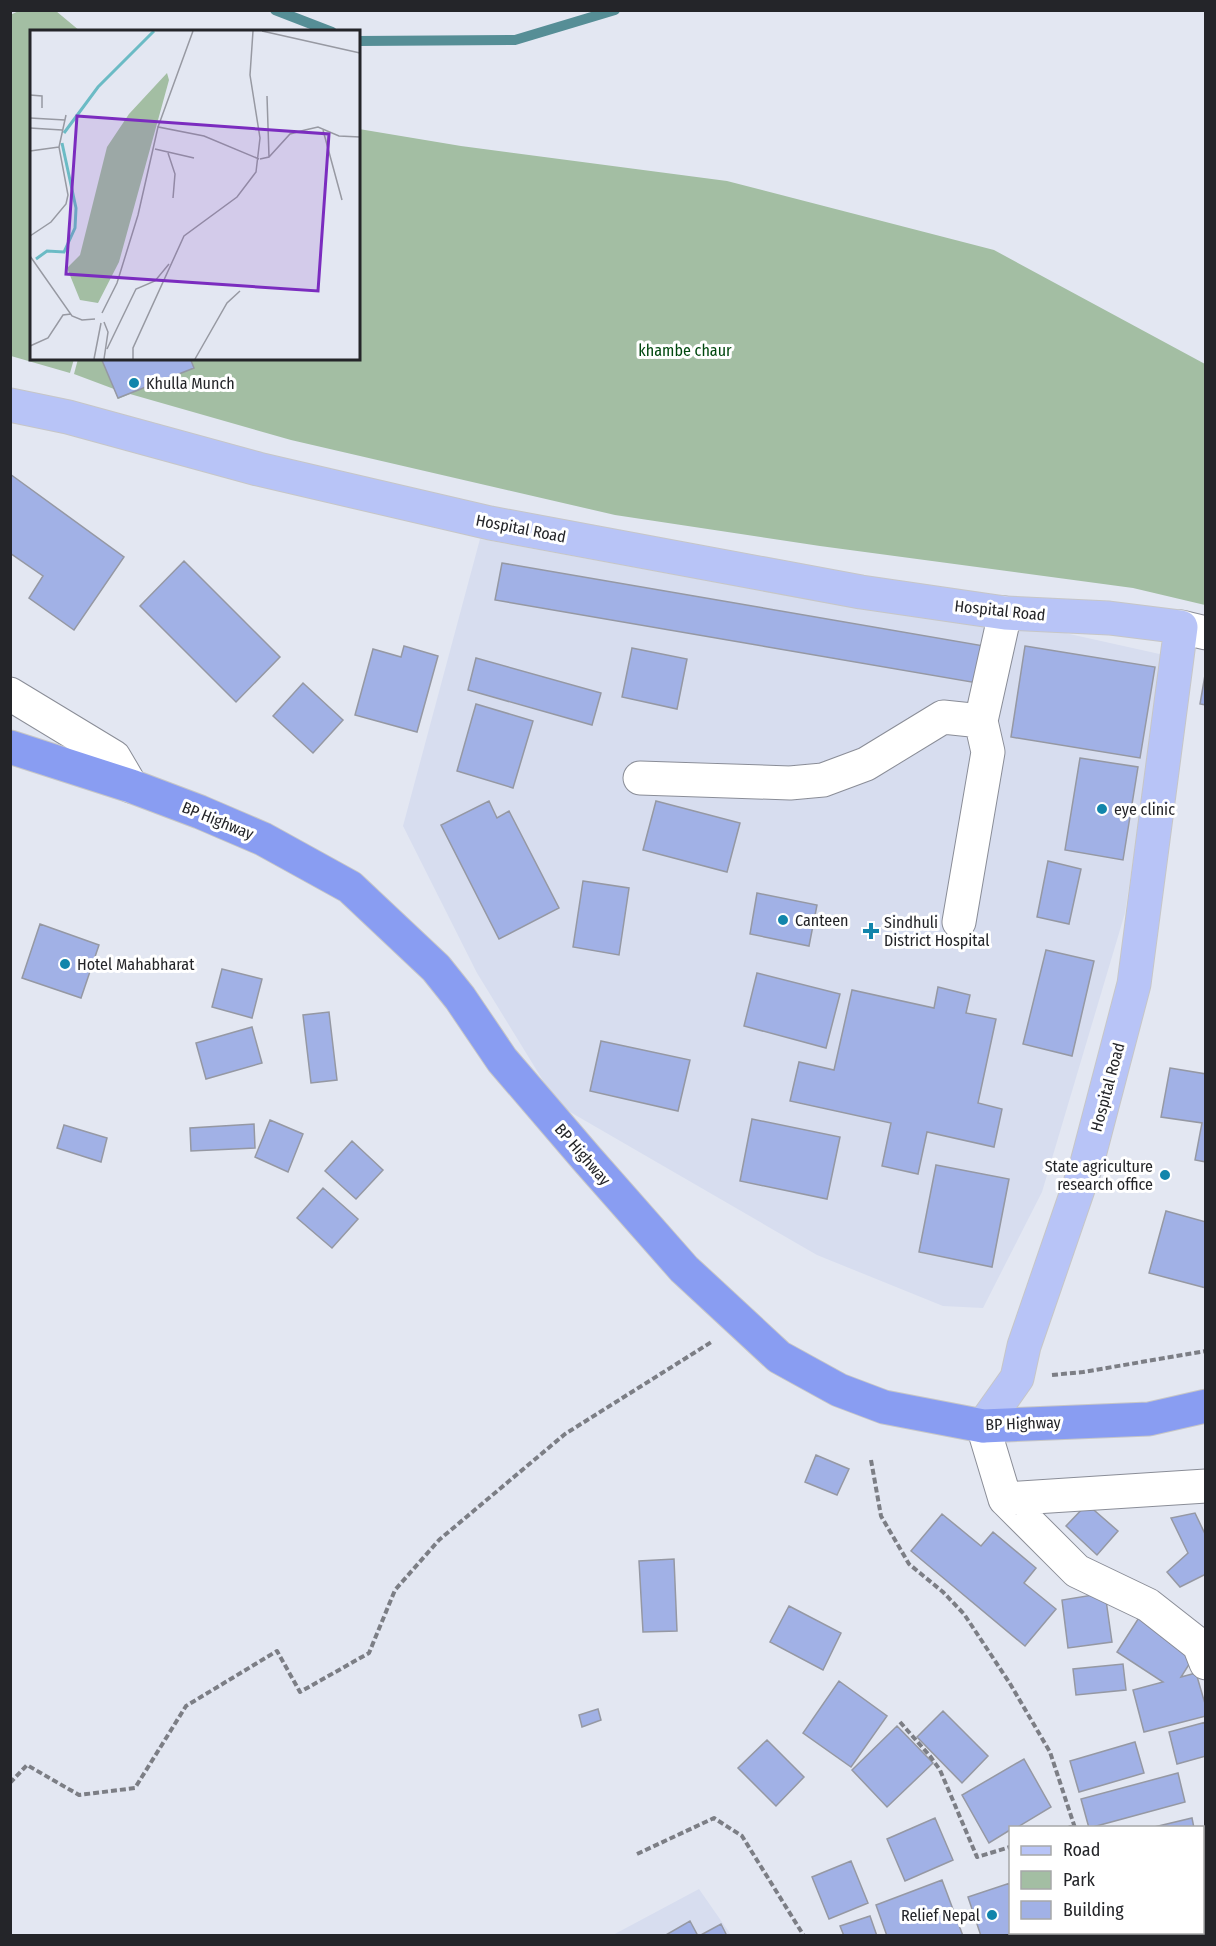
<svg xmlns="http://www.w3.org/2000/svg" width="1216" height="1946" viewBox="0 0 1216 1946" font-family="'Fira Sans Condensed',sans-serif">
<rect width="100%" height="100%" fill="#e3e7f2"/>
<path fill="#d7ddef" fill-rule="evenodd" d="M480,539L790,596L966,623L1056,631L1164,655L1125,913L1042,1192L983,1308L943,1306L817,1255L558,1105L477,973L403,826ZM502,563L989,647L983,684L496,600ZM1026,647L1140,757L1011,737ZM632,648L687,659L677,708L622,697ZM476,658L601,693L592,725L468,691ZM477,704L533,721L513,788L457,771ZM489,801L497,818L510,812L558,908L499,939L441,825ZM656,801L740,823L727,872L643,850ZM1048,862L1080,869L1069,923L1037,916ZM583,881L629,889L619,954L573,947ZM758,973L839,994L826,1048L744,1026ZM938,987L969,995L966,1013L996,1019L978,1103L1002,1109L993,1147L927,1132L918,1174L882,1166L891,1123L790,1101L799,1062L834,1070L852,990L934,1008ZM601,1041L689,1060L678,1111L590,1091ZM752,1119L840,1137L827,1199L741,1181ZM936,1165L1008,1180L991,1267L919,1252Z
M699,1889L731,1935L611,1936Z"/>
<path fill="#a3bea3" d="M21,10L56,11L80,31L32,32V358L74,359L70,373L11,356L10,15Z
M359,129L461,146L727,181L994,250L1205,364V605L1133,588L820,546L615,515L291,440L130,394L118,399L114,389L74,374L78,359L358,358Z"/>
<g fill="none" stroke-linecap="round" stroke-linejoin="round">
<path stroke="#568e96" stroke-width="10" d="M275,10L332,32
M358,41L515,40L615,10"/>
</g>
<path fill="#a1b1e6" stroke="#9598a3" stroke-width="1.5" d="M101,358H190L194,368L118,398Z
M10,474L124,557L74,630L29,598L43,576L10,553Z
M184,561L280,657L236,702L140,606Z
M502,563L990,647L983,684L495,600Z
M404,646L438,656L417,732L355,715L373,649L401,657Z
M1025,646L1155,667L1140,758L1011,737Z
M632,648L687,659L677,709L622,697Z
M476,658L601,693L592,725L468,690Z
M1205,675H1206V705L1200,704Z
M303,683L343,720L313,753L273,716Z
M476,704L533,721L513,788L457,771Z
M1080,758L1138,767L1123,860L1065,850Z
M489,801L497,818L509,811L559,908L499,939L441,825Z
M656,801L740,823L727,872L643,850Z
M1048,861L1081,869L1069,924L1037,917Z
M583,881L629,888L619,955L573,947Z
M757,893L817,905L809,946L750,934Z
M40,924L99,945L81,998L22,978Z
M1046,950L1094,961L1072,1056L1023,1044Z
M222,969L262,979L252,1018L212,1007Z
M757,973L840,994L826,1048L744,1026Z
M938,987L970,995L966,1013L996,1019L978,1103L1002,1109L994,1147L927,1132L918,1174L882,1166L891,1123L790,1101L799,1062L834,1070L852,990L934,1008Z
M329,1012L337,1080L311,1083L303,1015Z
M252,1027L262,1063L206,1079L196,1043Z
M601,1041L690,1060L678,1111L590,1091Z
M1170,1068L1206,1074V1162L1195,1160L1202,1123L1161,1117Z
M752,1119L840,1137L827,1199L740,1181Z
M270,1120L303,1134L288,1172L255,1157Z
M254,1124L255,1148L191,1151L190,1128Z
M64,1125L107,1138L101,1162L57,1148Z
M352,1141L383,1170L356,1199L325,1171Z
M936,1165L1009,1179L992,1267L919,1252Z
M323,1188L358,1219L332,1248L297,1218Z
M1166,1211L1206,1222V1288L1149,1273Z
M816,1455L849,1469L837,1495L805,1482Z
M1087,1504L1118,1531L1097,1555L1066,1526Z
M1195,1513L1206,1536V1574L1180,1587L1167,1572L1188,1553L1171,1518Z
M942,1514L981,1546L993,1532L1036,1568L1024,1583L1056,1609L1025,1646L911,1551Z
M674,1559L677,1631L643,1632L639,1561Z
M1105,1593L1112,1642L1068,1648L1062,1600Z
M789,1606L841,1633L823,1670L770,1642Z
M1140,1616L1197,1652L1181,1677L1196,1673L1206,1707V1716L1144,1732L1133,1690L1163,1682L1117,1652Z
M1123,1664L1126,1690L1076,1695L1073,1669Z
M839,1681L887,1716L851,1767L803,1733Z
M598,1709L601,1720L582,1727L579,1715Z
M943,1711L988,1756L962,1783L917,1737Z
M1206,1722V1756L1177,1764L1169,1732Z
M897,1726L933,1763L887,1807L852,1770Z
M767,1740L804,1777L776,1806L738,1768Z
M1135,1742L1144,1773L1079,1792L1070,1761Z
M1024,1759L1051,1807L1016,1828H1010V1830L989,1843L962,1795Z
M1178,1773L1185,1802L1089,1828L1081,1799Z
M935,1818L953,1860L905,1881L887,1839Z
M1192,1818L1194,1828H1150Z
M851,1861L868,1903L829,1919L812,1877Z
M942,1880L963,1936H887L876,1905Z
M1010,1883V1932H1031L1022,1936H981L968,1897Z
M870,1916L877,1936H844L840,1926Z
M690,1921L698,1936H664Z
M721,1924L727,1936H699Z"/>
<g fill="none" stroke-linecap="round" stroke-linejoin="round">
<defs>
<path id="minor" d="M1181,627L1206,633
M10,694L114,757L131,786
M640,778L790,783L823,780L866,764L943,717L981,721
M959,922L988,752L981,721L1005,613
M983,1426L1005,1499L1077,1571L1148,1605L1199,1645L1206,1663
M1005,1499L1206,1486
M1202,1912L1206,1911
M1128,1936L1138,1932"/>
<path id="major" d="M10,405L68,417L258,469L490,523L861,592L1005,613L1109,618L1181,627L1134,984L1087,1163L1024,1346L1017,1378L983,1426"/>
<path id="highway" d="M10,747L131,786L200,812L263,839L350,887L436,968L460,998L502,1060L587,1159L684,1269L779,1357L839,1390L884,1407L983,1426L1149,1419L1206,1406"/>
</defs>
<use href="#minor" stroke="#8a8d97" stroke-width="35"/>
<use href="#major" stroke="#c6c6c7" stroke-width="35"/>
<use href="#highway" stroke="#c6c6c7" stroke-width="35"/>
<path stroke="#7c7e85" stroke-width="4" stroke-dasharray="6 3" stroke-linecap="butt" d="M1052,1375L1083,1372L1206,1351
M871,1460L881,1516L909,1564L943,1592L964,1614L1009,1682L1050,1752L1075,1828
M900,1722L930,1756L940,1770L977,1857L1010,1847
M10,1783L27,1765L79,1795L135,1788L186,1706L277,1651L300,1692L369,1653L395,1590L439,1540L565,1434L713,1341
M1068,1828L1075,1825
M637,1854L714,1818L742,1836L804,1936"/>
<use href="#minor" stroke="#fff" stroke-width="33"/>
<use href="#major" stroke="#b8c4f7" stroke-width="33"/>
<use href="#highway" stroke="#899df2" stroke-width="33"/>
</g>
<g fill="#1285ab" stroke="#fff" stroke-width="2">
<circle cx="134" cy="383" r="6"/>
<circle cx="1102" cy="809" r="6"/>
<circle cx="783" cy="920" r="6"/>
<path d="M868 922h6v6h6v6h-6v6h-6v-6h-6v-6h6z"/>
<circle cx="65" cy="964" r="6"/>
<circle cx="1165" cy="1175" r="6"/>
<circle cx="992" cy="1915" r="6"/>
</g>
<g text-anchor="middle" stroke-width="6" stroke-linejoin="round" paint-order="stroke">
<g font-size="16" fill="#00480f" stroke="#fff">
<text x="685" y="356">khambe chaur</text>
</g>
<g font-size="16" fill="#242529" stroke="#fff" text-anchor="start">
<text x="146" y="389">Khulla Munch</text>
<text x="1114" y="815">eye clinic</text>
<text x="795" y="926">Canteen</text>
<text x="884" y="928">Sindhuli<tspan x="884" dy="18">District Hospital</tspan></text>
<text x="77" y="970">Hotel Mahabharat</text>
<text x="1153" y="1172" text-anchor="end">State agriculture<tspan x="1153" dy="18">research office</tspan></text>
<text x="980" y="1921" text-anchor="end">Relief Nepal</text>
</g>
<g font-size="16" fill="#242529" stroke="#fff">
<text transform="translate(521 528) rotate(11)" y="6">Hospital Road</text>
<text transform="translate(1000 610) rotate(6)" y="6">Hospital Road</text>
<text transform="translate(218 820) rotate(22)" y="6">BP Highway</text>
<text transform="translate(1107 1087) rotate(-75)" y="6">Hospital Road</text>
<text transform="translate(583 1154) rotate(49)" y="6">BP Highway</text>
<text transform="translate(1023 1423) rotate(-2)" y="6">BP Highway</text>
</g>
</g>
<g transform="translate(30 30)">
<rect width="330" height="330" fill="#e3e7f2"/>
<path d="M137,43L139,50L89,232L68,273L50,270L37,238L50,225L77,117L99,84Z" fill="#a3bea3"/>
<path fill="none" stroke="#6bbbc5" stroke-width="3" d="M34,103L68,57L124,1M6,229L17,221L34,222L45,198L46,178L32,113"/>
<path fill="none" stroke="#9799a2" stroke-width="1.5" d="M232,1L330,23M0,65L12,66V78M237,66L239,127M0,88L35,90M128,97L163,1M0,98L32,100M293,100L312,170M125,119L164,128M0,121L29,117M138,123L145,144L143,168M230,129L239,127L260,104L275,100L288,97L309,106L330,107M0,206L21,192L36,174L38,165L29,117L36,85M0,226L42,286L52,290L65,289M72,283L87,253L108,185L128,97L174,106L229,129M0,316L18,308L33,285L41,284M77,319L106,259L125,251L139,234M64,329L71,293M74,329L78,302L74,292M103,329V318L154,206L207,167L226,142L230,108L220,45L223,1M165,329L197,273L210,261"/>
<path fill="#7b2cbf" fill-opacity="0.15" stroke="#7b2cbf" stroke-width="3" d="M47,86L299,104L288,261L36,244Z"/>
<rect width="330" height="330" fill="none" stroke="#242529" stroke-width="3"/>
</g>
<rect width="1216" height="1946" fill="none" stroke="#242529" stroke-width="24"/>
<rect x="1009" y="1826" width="195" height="108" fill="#ffffff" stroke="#a7a8a9" stroke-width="1.5"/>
<rect x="1021" y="1846" width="30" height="9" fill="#b8c4f7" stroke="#a7a8a9" stroke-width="1.5"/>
<text x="1063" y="1856" font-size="18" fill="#242529">Road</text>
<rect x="1021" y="1871" width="30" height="18" fill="#a3bea3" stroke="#a7a8a9" stroke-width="1.5"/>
<text x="1063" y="1886" font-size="18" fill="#242529">Park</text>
<rect x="1021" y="1901" width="30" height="18" fill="#a1b1e6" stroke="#a7a8a9" stroke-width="1.5"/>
<text x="1063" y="1916" font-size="18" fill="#242529">Building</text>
</svg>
